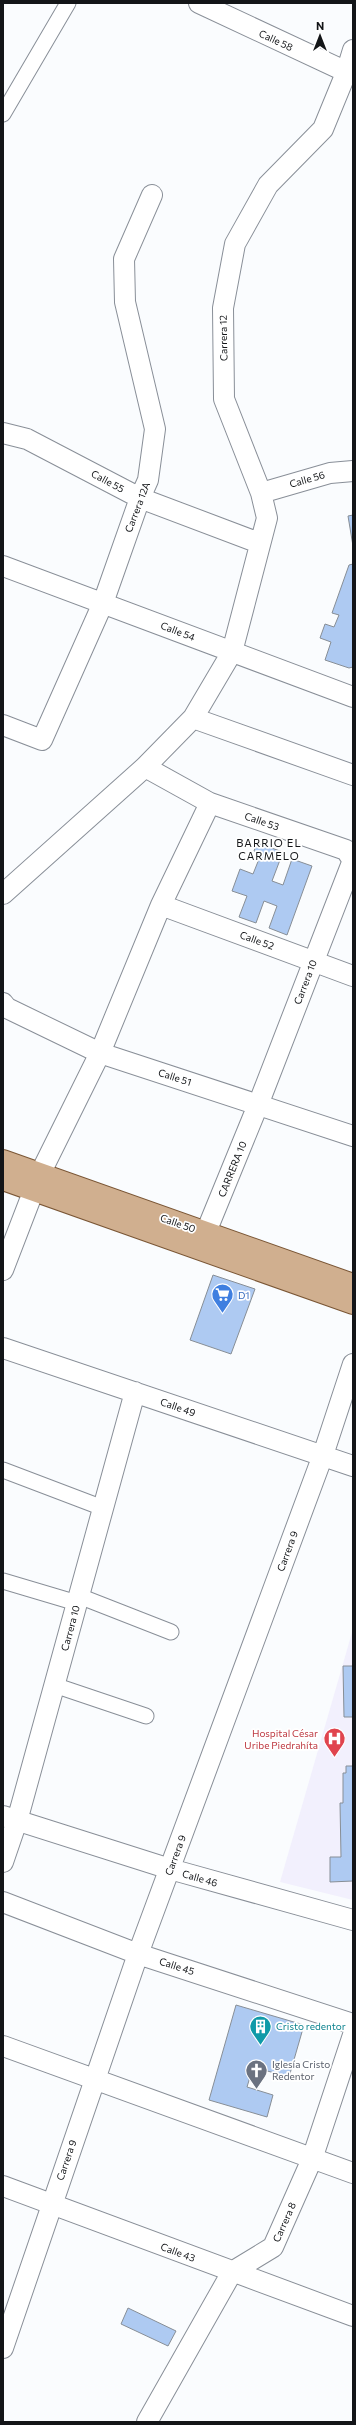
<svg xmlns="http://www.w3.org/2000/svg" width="356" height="2425" viewBox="0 0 356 2425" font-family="Commissioner,sans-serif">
<rect width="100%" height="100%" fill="#fafcfe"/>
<path fill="#f2f0fd" d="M353,1629V1900L280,1882Z"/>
<path fill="#aecaf2" stroke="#878e96" d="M353,515V546L348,516Z
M353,564V667L349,668L325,660L331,642L320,638L325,624L334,627L339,615L332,613L349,565Z
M257,843L283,852L272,881L283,885L292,859L312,866L287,935L269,928L277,906L264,901L256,923L239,917L247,896L232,891L240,869L253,874L261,854L254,851Z
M213,1275L255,1289L231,1354L190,1340Z
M343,1666H353V1717H344Z
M346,1766H353V1881L330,1882V1857H341L340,1803H343V1773H346Z
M236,2005L304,2025L289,2077L253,2067L247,2087L273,2095L267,2117L209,2100Z
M128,2308L176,2331L168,2346L121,2324Z"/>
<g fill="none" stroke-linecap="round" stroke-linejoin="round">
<defs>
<path id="pedestrian" d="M3,114L68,3
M3,1470L103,1508
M3,1581L77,1603
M79,1596L171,1632
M54,1685L146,1716"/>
<path id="minor" d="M199,3L353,75
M3,433L27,439L140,498L259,543
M261,493L330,473L353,471
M3,566L353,697
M193,718L353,775
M3,725L42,740L103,603L140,498L148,480L155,429L125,302L124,259L152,195
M145,767L210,803L346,850L353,861
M3,894L145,767L193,718L232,652L267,518L261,493L224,399L223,308L235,244L268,185L323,129L346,73L353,50
M161,905L353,976
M3,1003L7,1008L100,1053L353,1136
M206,1232L258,1105L353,860
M3,1270L40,1174L100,1053L161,905L210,803
M3,1348L353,1466
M3,1816L170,1869L353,1920
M3,1862L17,1821L135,1392
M3,1902L138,1954L353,2024
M3,2046L353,2173
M3,2186L353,2316
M3,2348L138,1954L323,1455L353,1364
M147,2422L232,2272L273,2247L312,2159L353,2035"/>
<path id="primary" d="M3,1161L353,1285
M3,1179L353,1303"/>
</defs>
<use href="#pedestrian" stroke="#898f98" stroke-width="17"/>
<use href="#minor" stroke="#898f98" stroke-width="22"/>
<use href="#primary" stroke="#7a5635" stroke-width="24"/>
<use href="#pedestrian" stroke="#fff" stroke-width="15"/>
<use href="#minor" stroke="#fff" stroke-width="20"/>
<use href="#primary" stroke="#d0af8f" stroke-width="22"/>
</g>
<defs>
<symbol id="supermarket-pin" viewBox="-11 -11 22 30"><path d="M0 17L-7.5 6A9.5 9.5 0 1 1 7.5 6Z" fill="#3f7fe0" stroke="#fff"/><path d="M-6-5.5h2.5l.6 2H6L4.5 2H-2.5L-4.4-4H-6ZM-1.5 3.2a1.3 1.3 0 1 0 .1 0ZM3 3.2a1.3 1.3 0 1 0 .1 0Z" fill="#fff"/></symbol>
<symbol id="hospital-pin" viewBox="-11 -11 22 30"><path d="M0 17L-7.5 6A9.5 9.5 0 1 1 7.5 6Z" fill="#e0444e" stroke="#fff"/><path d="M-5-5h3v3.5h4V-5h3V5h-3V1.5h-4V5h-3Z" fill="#fff"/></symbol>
<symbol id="building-pin" viewBox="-11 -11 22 30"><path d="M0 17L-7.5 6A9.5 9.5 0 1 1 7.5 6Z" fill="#0f9aa8" stroke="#fff"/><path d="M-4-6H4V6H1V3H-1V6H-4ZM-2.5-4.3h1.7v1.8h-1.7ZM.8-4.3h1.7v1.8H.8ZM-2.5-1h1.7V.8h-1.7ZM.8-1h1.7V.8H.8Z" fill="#fff"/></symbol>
<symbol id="church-pin" viewBox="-11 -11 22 30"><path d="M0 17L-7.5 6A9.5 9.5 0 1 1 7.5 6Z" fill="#6b7280" stroke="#fff"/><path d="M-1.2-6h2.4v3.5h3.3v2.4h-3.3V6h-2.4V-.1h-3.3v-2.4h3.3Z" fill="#fff"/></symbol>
</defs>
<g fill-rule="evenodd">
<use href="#supermarket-pin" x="210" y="1282" width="25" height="34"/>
<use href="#hospital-pin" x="322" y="1726" width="25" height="34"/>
<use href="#building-pin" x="248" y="2014" width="25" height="34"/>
<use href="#church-pin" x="244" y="2058" width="25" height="34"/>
</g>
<g text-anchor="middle" stroke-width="3.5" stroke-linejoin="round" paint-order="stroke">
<g font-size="10" fill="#131518" stroke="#fff">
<text transform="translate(276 40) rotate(25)" y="4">Calle 58</text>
<text transform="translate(223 338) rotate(-91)" y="4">Carrera 12</text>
<text transform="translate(307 479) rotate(-16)" y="4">Calle 56</text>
<text transform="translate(108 481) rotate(28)" y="4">Calle 55</text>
<text transform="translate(137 507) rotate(-69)" y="4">Carrera 12A</text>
<text transform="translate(178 631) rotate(21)" y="4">Calle 54</text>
<text transform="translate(262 821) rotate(19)" y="4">Calle 53</text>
<text transform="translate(257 940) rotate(20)" y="4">Calle 52</text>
<text transform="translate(305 982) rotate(-69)" y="4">Carrera 10</text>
<text transform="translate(175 1077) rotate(18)" y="4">Calle 51</text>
<text transform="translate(232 1169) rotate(-68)" y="4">CARRERA 10</text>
<text transform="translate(178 1223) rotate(19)" y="4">Calle 50</text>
<text transform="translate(178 1407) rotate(19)" y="4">Calle 49</text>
<text transform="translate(287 1551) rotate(-70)" y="4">Carrera 9</text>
<text transform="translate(70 1628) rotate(-75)" y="4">Carrera 10</text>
<text transform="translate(175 1855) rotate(-70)" y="4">Carrera 9</text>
<text transform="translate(200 1878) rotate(16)" y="4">Calle 46</text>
<text transform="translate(177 1966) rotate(18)" y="4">Calle 45</text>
<text transform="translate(66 2160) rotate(-71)" y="4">Carrera 9</text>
<text transform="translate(284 2222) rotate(-66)" y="4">Carrera 8</text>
<text transform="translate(178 2252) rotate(20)" y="4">Calle 43</text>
</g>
<g font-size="10" fill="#366cbe" stroke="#fff" text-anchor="start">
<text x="238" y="1299">D1</text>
</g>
<g font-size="10" fill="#be3a42" stroke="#fff" text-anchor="end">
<text x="318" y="1737">Hospital César<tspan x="318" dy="12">Uribe Piedrahíta</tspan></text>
</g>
<g font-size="10" fill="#0d838f" stroke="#fff" text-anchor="start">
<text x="276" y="2030">Cristo redentor</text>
</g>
<g font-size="10" fill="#5b616d" stroke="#fff" text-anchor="start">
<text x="272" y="2068">Iglesía Cristo<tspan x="272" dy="12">Redentor</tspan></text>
</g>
<g font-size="11" letter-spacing="1" fill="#131518" stroke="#fff">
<text x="269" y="847">BARRIO EL<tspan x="269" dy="13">CARMELO</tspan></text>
</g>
</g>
<rect width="356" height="2425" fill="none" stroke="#131518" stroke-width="8"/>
<g transform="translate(320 36)" stroke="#ffffff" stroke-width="3" paint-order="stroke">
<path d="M0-3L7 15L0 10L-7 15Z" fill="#131518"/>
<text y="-6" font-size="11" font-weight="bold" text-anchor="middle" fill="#131518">N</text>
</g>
</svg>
